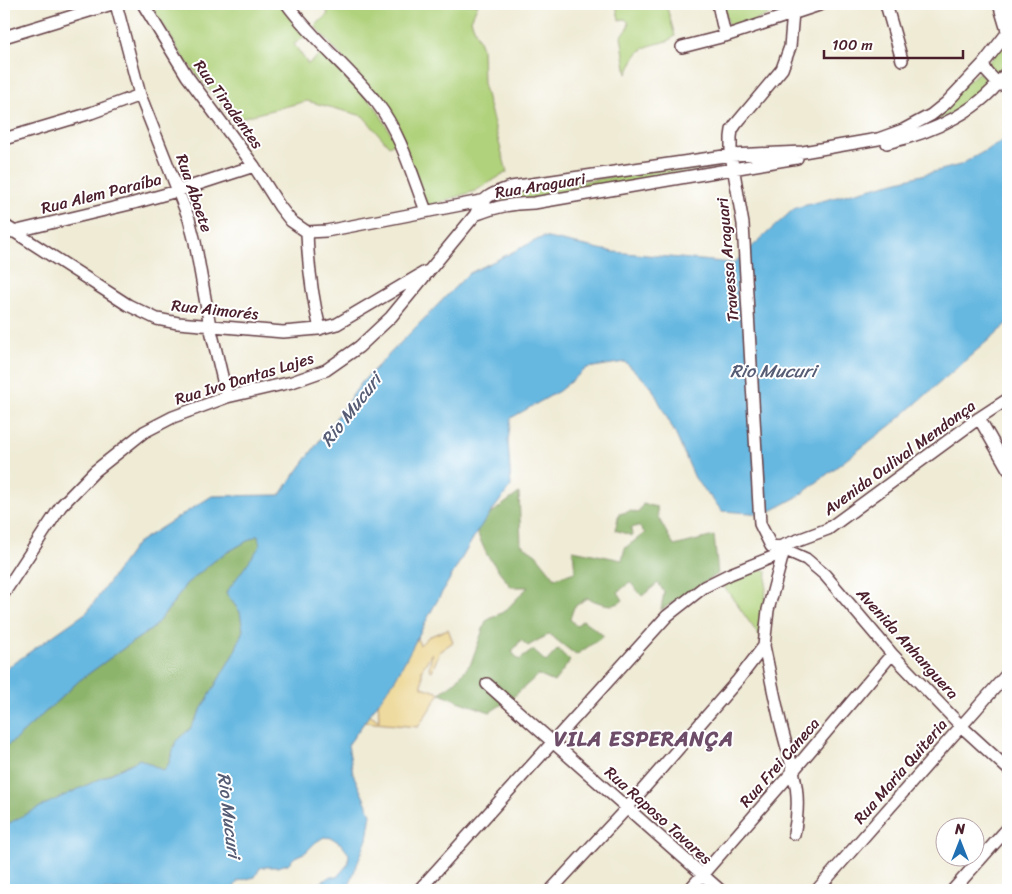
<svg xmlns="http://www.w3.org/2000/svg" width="1012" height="894" viewBox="0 0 1012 894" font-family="Sriracha,sans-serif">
<rect width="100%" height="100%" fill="#fff"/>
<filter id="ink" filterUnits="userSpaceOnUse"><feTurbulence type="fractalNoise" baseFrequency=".02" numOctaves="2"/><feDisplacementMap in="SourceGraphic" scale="10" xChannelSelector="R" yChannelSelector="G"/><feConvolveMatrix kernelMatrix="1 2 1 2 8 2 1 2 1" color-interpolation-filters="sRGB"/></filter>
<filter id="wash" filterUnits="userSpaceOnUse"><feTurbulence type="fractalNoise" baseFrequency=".0096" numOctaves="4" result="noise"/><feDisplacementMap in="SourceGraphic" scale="20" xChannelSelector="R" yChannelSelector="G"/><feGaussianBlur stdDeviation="1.12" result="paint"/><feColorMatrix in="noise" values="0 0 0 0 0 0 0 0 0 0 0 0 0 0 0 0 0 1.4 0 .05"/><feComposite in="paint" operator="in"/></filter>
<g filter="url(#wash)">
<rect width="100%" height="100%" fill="#efebd5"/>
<path fill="#b0d27b" stroke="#7d7853" d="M150,4H280L287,15L306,36L294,44L308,64L322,53L375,106L396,142L389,146L363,116L307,101L233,120L183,57Z
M324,4H478L471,20L482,48L483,83L507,172L475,191L428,206L380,101L315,26L328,14Z
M616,4H666L675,36C666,45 652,42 642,50C634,56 631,66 627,74L621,36L627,30L629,23L625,19L619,20Z
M723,4H768L772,13L744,26L729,27Z
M1006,40L1008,43V63L1001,72L994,74L987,64Z
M979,72L983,77L994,81L961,109L907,136L906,134Z
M722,159L725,163L723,167L506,203L501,199L502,196L506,194Z
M762,569L767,571L764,617L760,637L723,585Z"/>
<path fill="#8cb46b" stroke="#6b6a4b" d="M519,493L521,544L536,554L555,578L575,572L573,550L622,560L625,548L645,533L638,526L631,528L632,536L615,530L619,514L631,511L638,513L643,504L657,507L658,517L674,546L714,536L718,574L661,610L664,592L658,583L642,596L630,582L618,592L623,600C613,610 598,602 587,598L574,607L570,619L576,626L583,620L604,636L576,655L549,634L528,646L521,640L512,652L519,660L533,650L546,662L558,649L570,661L554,682L538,675L512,698L490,712L458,701L440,693L455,682L471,663L486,621L505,611L528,587H511L487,555L474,526Z
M259,534L261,546L226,593L240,612L243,630L235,651L190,729L176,741L169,763L164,771L140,759L4,826V748L16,739L80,680L128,645L152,629L172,605L186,584L219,557Z"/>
<path fill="#eeda9e" stroke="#9c7c64" d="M407,616L420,645L428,637L448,629L453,642L440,651L432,671L429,669L432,653L422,669V687L440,693L418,727L353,721L358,706L379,721L377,662Z"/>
<path fill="#66b8e1" stroke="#586c86" d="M1008,138V323L896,421L799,496L765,514L722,511L695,478L675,433L651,386L625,362L587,368L559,391L511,418L508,441L511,486L478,530L433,608L396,678L348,745L353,774L371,814L367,839L348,888L346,890H310L329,877H337L348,864L349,854L341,844L332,838L324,837L316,842L306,852L295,857L288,864L277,867H265L260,868L255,877L238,881L232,890H4V826C48,801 95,783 140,759L164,771L169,763L176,741L190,729L235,651L243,630L240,612L226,593L260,546L258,535L219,557L186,584L172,605L152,629L128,645L80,680L16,739L4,748V670L87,612L137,543L212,496L280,495L362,382L468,274L543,237L614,252L734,263L795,208L960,165Z"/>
</g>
<g filter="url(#ink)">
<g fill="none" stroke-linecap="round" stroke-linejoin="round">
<defs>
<path id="minor" d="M116,4L140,95L189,219L195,242L210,326L227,397
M143,4L187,76L254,166L280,207L291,221L307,232L326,231L481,201L485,203
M287,4C313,40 349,68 377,103C401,134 412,175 426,211
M718,4L725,36
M886,4L902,60
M999,4L1008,34
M793,12L790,47L782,69L736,124L732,130L731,137V155L743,224L760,524L771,546L779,547L828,529L979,418L1008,399
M4,37L112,4
M682,47L725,36L822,4
M983,64L987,72L999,85L1004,82
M4,139L91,113L140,95
M887,143C932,133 983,110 1008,70
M475,215C498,206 510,204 534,203L797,158
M4,225L128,305L157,319L178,323L283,332L318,329L337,324L425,272
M13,232L134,203L177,191L254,166
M307,232C308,265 312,296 320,329
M979,418L1008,469
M779,547L806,559L825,575L892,654L961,726L1008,769
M4,593L61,506L95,471L144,432L173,417L227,397L292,382L326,370L359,347L391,317L475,215C484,195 492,194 511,187L731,155L803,152L878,139L903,130L931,115L946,103L983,64L1008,32
M764,646C770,674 775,701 782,729C792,769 803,791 794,834
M487,684L720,890
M419,890L667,616L704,587L730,574L775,556L779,547
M551,890L626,809L738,680L764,646L768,610L784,550
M689,890L794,770L892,654
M817,890L1008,673
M953,890L1008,828"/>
</defs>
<use href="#minor" stroke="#633e44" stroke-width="14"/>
<use href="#minor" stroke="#fff" stroke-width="11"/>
</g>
</g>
<g text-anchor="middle" stroke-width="4" stroke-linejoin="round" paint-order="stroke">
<g font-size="16" fill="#4a1f2b" stroke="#fff">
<text transform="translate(229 104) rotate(54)" y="6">Rua Tiradentes</text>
<text transform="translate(540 185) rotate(-9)" y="6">Rua Araguari</text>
<text transform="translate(101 193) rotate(-14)" y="6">Rua Alem Paraíba</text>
<text transform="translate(195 193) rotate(71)" y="6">Rua Abaete</text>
<text transform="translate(727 260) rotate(-95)" y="6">Travessa Araguari</text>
<text transform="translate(215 309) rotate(6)" y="6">Rua Aimorés</text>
<text transform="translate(244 378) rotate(-17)" y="6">Rua Ivo Dantas Lajes</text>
<text transform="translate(899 457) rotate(-36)" y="6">Avenida Oulival Mendonça</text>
<text transform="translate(908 643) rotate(48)" y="6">Avenida Anhanguera</text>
<text transform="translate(779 762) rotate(-49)" y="6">Rua Frei Caneca</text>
<text transform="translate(900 771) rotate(-49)" y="6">Rua Maria Quiteria</text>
<text transform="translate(659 815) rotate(42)" y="6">Rua Raposo Tavares</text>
</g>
<g font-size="18" font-style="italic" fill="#555c74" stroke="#fff">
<text x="773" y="377">Rio Mucuri</text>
<text transform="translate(351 410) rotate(-52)" y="6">Rio Mucuri</text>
<text transform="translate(229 815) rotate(83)" y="6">Rio Mucuri</text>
</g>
<g font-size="21" font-weight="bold" letter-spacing="1" fill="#6e4d69" stroke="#fff">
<text x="644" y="746">VILA ESPERANÇA</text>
</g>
</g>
<rect width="1012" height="894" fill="none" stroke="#fff" stroke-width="20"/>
<g transform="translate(960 842)"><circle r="24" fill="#ffffff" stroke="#b7a5aa"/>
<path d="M0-4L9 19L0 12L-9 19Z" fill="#1f6fb2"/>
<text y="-8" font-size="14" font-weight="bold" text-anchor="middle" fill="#4a1f2b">N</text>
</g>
<path d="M824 50v8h139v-8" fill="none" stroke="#4a1f2b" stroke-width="2.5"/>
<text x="832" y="50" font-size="15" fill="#4a1f2b" stroke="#ffffff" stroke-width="4" paint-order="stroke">100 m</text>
</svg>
